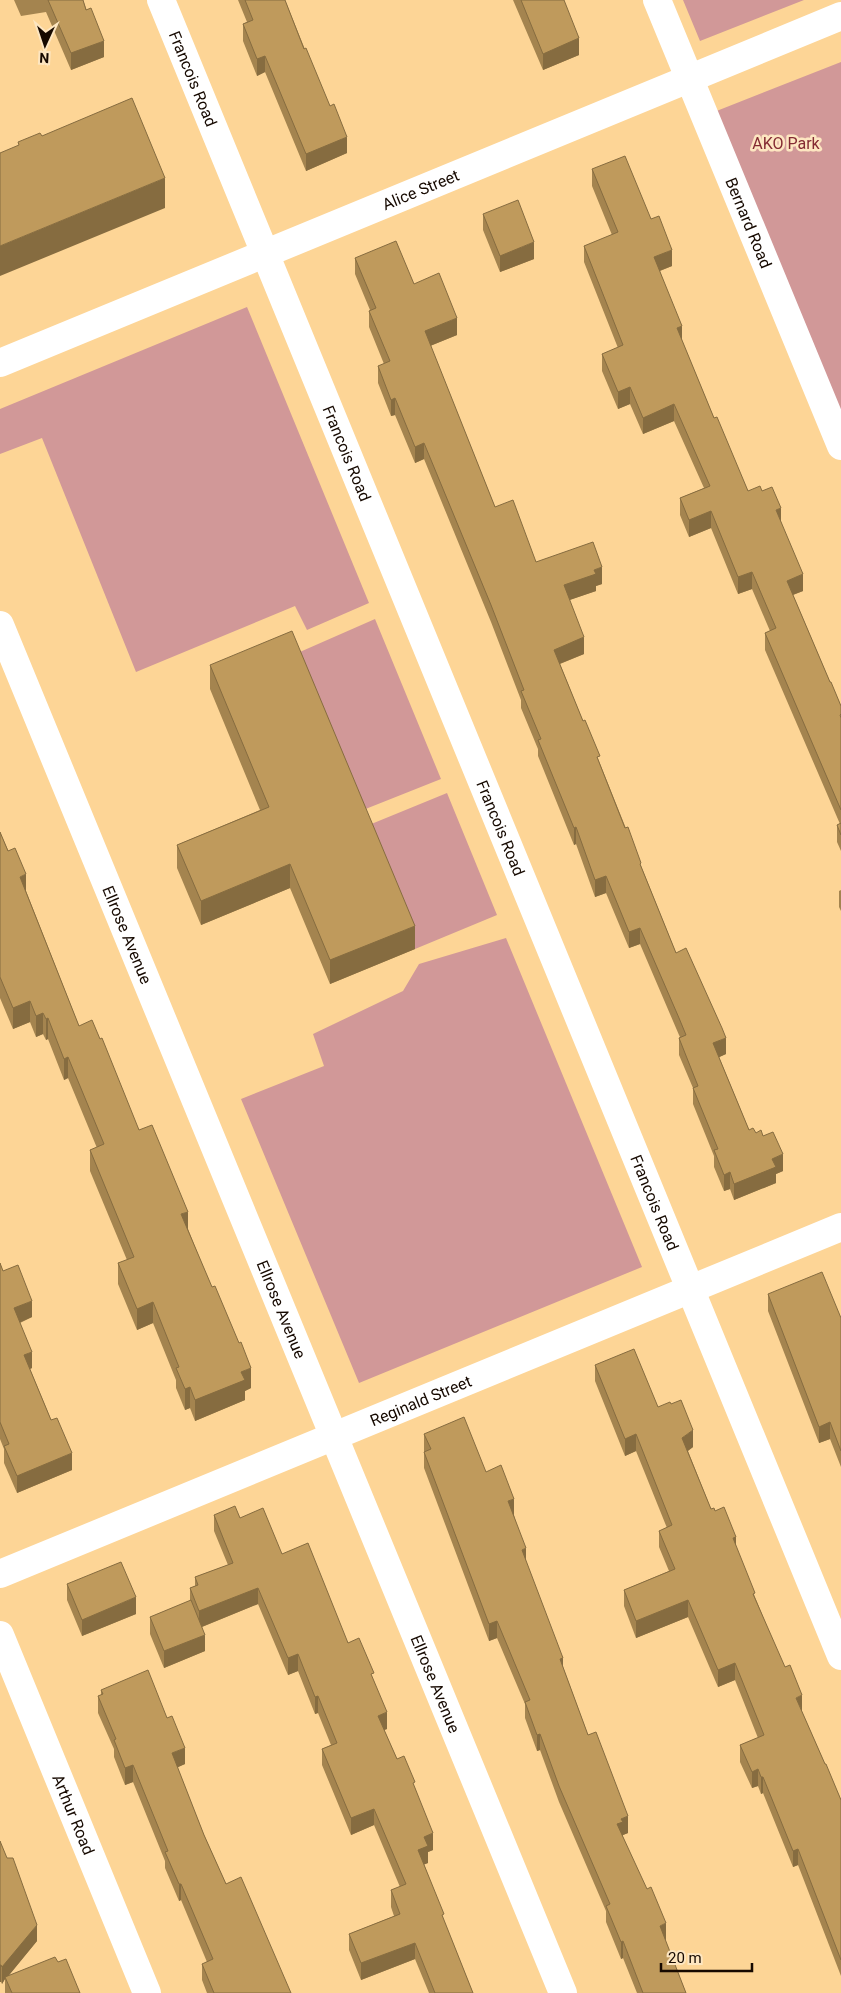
<svg xmlns="http://www.w3.org/2000/svg" width="841" height="1993" viewBox="0 0 841 1993" font-family="Roboto,sans-serif">
<rect width="100%" height="100%" fill="#fdd596"/>
<path fill="#d19898" d="M683,0H804L700,41Z
M841,62V421L714,112Z
M247,307L369,603L307,630L295,606L136,672L42,438L0,454V409Z
M375,619L441,779L358,812L293,655Z
M447,793L497,915L415,949L364,827Z
M506,938L642,1267L359,1383L241,1099L324,1066L313,1034L403,991L419,964Z"/>
<g fill="none" stroke-linecap="round" stroke-linejoin="round">
<g stroke="#fff" stroke-width="28">
<path id="s1" d="M161,0L841,1656"/>
<path id="s2" d="M657,0L841,446"/>
<path id="s3" d="M0,363L841,16"/>
<path id="s4" d="M0,625L563,1993"/>
<path id="s5" d="M0,1574L841,1227"/>
<path id="s6" d="M0,1635L147,1993"/>
</g>
</g>
<path fill="#a4844f" d="M14,0H83L104,57L71,70L46,12L21,16Z
M238,0H285L347,153L306,171L265,72L257,76L243,41V24L247,22Z
M513,0H564L579,55L543,70Z
M592,169L651,219L672,266L660,271L682,341L714,418L748,491H762L781,522L803,591L793,595L830,682L841,706V851L837,842V825L840,824L765,650V633L770,631L752,589L738,594L711,528L689,537L680,515V498L704,488L674,421L643,434L630,404L618,409L602,371V354L618,348L584,262V246L612,235L592,186Z
M483,214L534,259L500,272L483,230Z
M355,258L414,284L457,335L430,346L495,507L536,562L602,584L596,586V591L569,600L584,654L560,664L676,953L726,1054L719,1057L749,1130L763,1136L783,1171L776,1174V1183L734,1200L730,1189L724,1191L714,1167V1156L693,1104V1088L679,1055V1038L680,1037L679,1035L640,944L629,948L606,893L595,897L576,844L574,845L538,756V749L521,708V700L491,622L424,459L415,463L395,415L391,416L378,383V366L384,364L369,327V311L370,310L355,274Z
M210,665L415,949L330,984L290,888L201,925L177,868V845L260,810L210,689Z
M0,832L26,891L79,1026L139,1130L188,1229L251,1388L245,1391V1400L195,1421L190,1408L185,1410L176,1388V1380L153,1323L137,1330L118,1284V1263L127,1260L90,1171V1150L97,1148L68,1078L64,1080L48,1039L46,1040L43,1034L36,1037L30,1022L13,1029L0,998Z
M841,890V911L839,907V891Z
M0,1263L3,1271L32,1317L20,1323L32,1368L30,1369L72,1470L17,1493L4,1463V1449L0,1439Z
M768,1294L841,1318V1467L830,1439L819,1443L768,1311Z
M595,1365L658,1407L693,1447L688,1451L711,1509L736,1548L755,1597L802,1712L825,1764L841,1800V1976L798,1865L793,1867L763,1793L761,1794L758,1786L752,1788L740,1762V1745L758,1738L735,1680L718,1687L688,1617L636,1638L624,1606V1590L669,1571L659,1547V1531L667,1528L636,1451L625,1456L595,1381Z
M424,1434L486,1472L514,1515L526,1562L563,1667L588,1735L628,1833L623,1835V1837L666,1940H665L686,1993H637L623,1958L621,1959L606,1922V1911L559,1802L540,1750L537,1751L525,1718V1704L497,1638L489,1641L424,1468Z
M214,1515L240,1518L282,1554L348,1643L374,1681L387,1729L384,1730L397,1759L415,1788L433,1850L428,1852V1863L424,1864L444,1921L473,1993H429L415,1959L361,1980L349,1950V1934L394,1916L391,1907V1890L400,1887L374,1825L351,1835L322,1765V1749L331,1745L318,1713L315,1714L298,1671L288,1675L258,1604L202,1627L205,1651L164,1668L150,1634V1617L190,1601V1588L195,1586V1577L228,1565L214,1531Z
M67,1584L136,1614L82,1636L67,1600Z
M101,1690L185,1764L177,1767L204,1835L226,1884L291,1993H207L202,1980V1964L207,1962L181,1900L179,1901L165,1868V1861L133,1782L125,1785L114,1757V1749L98,1713V1696L101,1695Z
M0,1841L37,1941L8,1976L58,1962L80,1993H5V1979L2,1984L1,1982H0Z"/>
<path fill="#866c40" d="M579,38V55L543,70V54Z
M104,41V57L71,70V53Z
M265,56V72L257,76V59Z
M347,137V153L306,171V154Z
M165,178V208L0,276V246Z
M534,242V259L500,272V256Z
M672,250V266L654,273V257Z
M457,318V335L425,348V331Z
M682,326V343L677,328Z
M630,387V404L618,409V392Z
M395,398V415L391,416V400Z
M674,404V421L643,434V418Z
M424,443V459L415,463V447Z
M781,508V525L776,510Z
M711,511V528L689,537V520Z
M602,567V584L596,586V591L564,602V585L594,570Z
M752,572V589L738,594V577Z
M803,574V591L787,597V581Z
M584,637V654L554,666V650Z
M576,827V844L574,845V828Z
M290,864V888L201,925V901Z
M26,874V895L20,877Z
M606,876V893L595,897V880Z
M415,926V949L330,984V960Z
M640,928V944L629,948V932Z
M30,1001V1022L13,1029V1008Z
M43,1013V1034L36,1037V1016Z
M48,1018V1039L46,1040V1019Z
M726,1038V1054L713,1060V1043Z
M68,1057V1078L64,1080V1059Z
M783,1154V1171L776,1174V1183L734,1200V1184L772,1159Z
M730,1172V1189L724,1191V1175Z
M188,1212V1232L181,1214Z
M32,1301V1317L14,1325V1308Z
M153,1302V1323L137,1330V1309Z
M32,1352V1368L24,1371V1355Z
M251,1368V1388L245,1391V1400L195,1421V1400L241,1372Z
M190,1387V1408L185,1410V1389Z
M830,1422V1439L819,1443V1427Z
M693,1430V1447L682,1455V1438Z
M636,1434V1451L625,1456V1439Z
M72,1453V1470L17,1493V1476Z
M514,1499V1515L508,1518V1501Z
M736,1537V1553L733,1538Z
M526,1548V1565L522,1550Z
M258,1588V1604L199,1628V1611Z
M136,1597V1614L82,1636V1620Z
M688,1600V1617L636,1638V1621Z
M497,1621V1638L489,1641V1624Z
M205,1635V1651L164,1668V1651Z
M298,1654V1671L288,1675V1658Z
M563,1658V1675L560,1659Z
M735,1663V1680L718,1687V1670Z
M802,1695V1712L796,1698Z
M318,1696V1713L315,1714V1697Z
M387,1712V1729L378,1732V1716Z
M540,1734V1750L537,1751V1735Z
M185,1748V1764L172,1770V1753Z
M133,1765V1782L125,1785V1768Z
M758,1769V1786L752,1788V1772Z
M761,1777H763V1793L761,1794Z
M374,1809V1825L351,1835V1818Z
M628,1816V1833L623,1835V1839L617,1824L621,1819Z
M433,1833V1850L428,1852V1863L418,1867V1850L424,1837Z
M798,1849V1865L793,1867V1851Z
M179,1884H181V1900L179,1901Z
M666,1923V1940L660,1942V1926Z
M37,1925V1941L6,1979L5,1977V1979L2,1984V1967Z
M623,1941V1958L621,1959V1942Z
M415,1943V1959L361,1980V1963Z
M0,1965H1V1982H0Z"/>
<path fill="#bf9a5c" stroke="#866c40" d="M48,0H83L86,10L91,8L104,41L71,53Z
M245,0H285L304,49L306,48L330,106L334,104L347,137L306,154L265,56L257,59L243,24L253,20Z
M521,0H564L579,38L543,54Z
M132,98L165,178L0,246V153L19,145L18,142L40,133L42,136Z
M625,156L651,219L659,216L672,250L654,257L682,326L677,328L714,418L717,417L748,491L760,486L762,491L772,487L781,508L776,510L803,574L787,581L830,682H831L841,706V714L840,715L841,718V810L765,633L776,628L752,572L738,577L711,511L689,520L680,498L710,486L674,404L643,418L630,387L618,392L602,354L623,345L584,246L618,232L592,169Z
M518,200L534,242L500,256L483,214Z
M396,241L414,284L439,273L457,318L425,331L495,507L513,500L536,562L593,542L602,567L594,570L596,574L564,585L584,637L554,650L583,721L585,720L600,756L597,757L625,828L628,827L641,863L640,864L676,953L686,948L722,1028L726,1038L713,1043L749,1130L753,1128L756,1133L761,1130L763,1136L773,1132L783,1154L772,1159L776,1167L734,1184L730,1172L724,1175L714,1150L718,1149L693,1088L698,1086L679,1038L686,1035L679,1018L640,928L629,932L606,876L595,880L576,827L574,828L538,740L541,739L521,691L524,690L491,605L424,443L415,447L395,398L391,400L378,366L390,361L369,311L376,308L355,258Z
M292,631L415,926L330,960L290,864L201,901L177,845L269,807L210,665Z
M841,823V835L837,825Z
M0,832L8,851L15,848L26,874L20,877L79,1026L92,1020L100,1039L102,1038L139,1130L152,1125L188,1212L181,1214L212,1287L215,1286L239,1343L241,1342L251,1368L241,1372L245,1380L195,1400L190,1387L185,1389L176,1368L179,1367L153,1302L137,1309L118,1263L134,1257L90,1150L104,1144L68,1057L64,1059L48,1018L46,1019L43,1013L36,1016L30,1001L13,1008L0,977Z
M0,1263L3,1271L18,1265L32,1301L14,1308L32,1352L24,1355L51,1420L57,1418L72,1453L17,1476L4,1446L9,1444L0,1422Z
M822,1272L841,1318V1451L830,1422L819,1427L768,1294Z
M634,1349L658,1407L670,1402L671,1404L681,1400L693,1430L682,1438L711,1509L714,1508L715,1511L724,1507L736,1537L733,1538L755,1593L753,1594L785,1667L790,1665L802,1695L796,1698L825,1764H826L841,1800V1960L798,1849L793,1851L763,1777H761L758,1769L752,1772L740,1745L764,1735L735,1663L718,1670L688,1600L636,1621L624,1590L675,1569L659,1531L672,1525L636,1434L625,1439L595,1365Z
M464,1417L486,1472L501,1465L514,1499L508,1501L526,1548L522,1550L563,1658L560,1659L588,1735L596,1732L628,1816L621,1819L623,1822L617,1824L647,1889L651,1887L666,1923L660,1926L686,1993H643L623,1941L621,1942L606,1906L610,1904L559,1786L540,1734L537,1735L525,1702L530,1700L497,1621L489,1624L424,1452L431,1449L424,1434Z
M235,1506L240,1518L263,1508L282,1554L308,1543L348,1643L359,1638L374,1673L371,1674L387,1712L378,1716L397,1759L404,1756L415,1782L413,1783L433,1833L424,1837L428,1846L418,1850L444,1914L442,1915L473,1993H435L415,1943L361,1963L349,1934L400,1914L391,1890L406,1884L374,1809L351,1818L322,1749L337,1743L318,1696L315,1697L298,1654L288,1658L258,1588L199,1611L190,1588L198,1585L195,1577L233,1563L214,1515Z
M121,1562L136,1597L82,1620L67,1584Z
M191,1600L205,1635L164,1651L150,1617Z
M148,1670L167,1718L172,1716L185,1748L172,1753L204,1835L226,1884L241,1877L291,1993H214L202,1964L213,1959L181,1884H179L165,1852L168,1851L133,1765L125,1768L114,1740L116,1739L98,1696L103,1694L101,1690Z
M0,1841L7,1858H13L37,1925L2,1967L1,1965H0Z
M55,1957L58,1962L66,1959L80,1993H12L5,1977Z"/>
<g text-anchor="middle" stroke-width="5" stroke-linejoin="round" paint-order="stroke">
<g font-size="16" fill="#160900" stroke="#fde6c1">
<text dy="6" stroke="none"><textPath href="#s1" startOffset="85">Francois Road</textPath></text>
<text dy="6" stroke="none"><textPath href="#s3" startOffset="455">Alice Street</textPath></text>
<text dy="6" stroke="none"><textPath href="#s2" startOffset="241">Bernard Road</textPath></text>
<text dy="6" stroke="none"><textPath href="#s1" startOffset="490">Francois Road</textPath></text>
<text dy="6" stroke="none"><textPath href="#s1" startOffset="895">Francois Road</textPath></text>
<text dy="6" stroke="none"><textPath href="#s4" startOffset="335">Ellrose Avenue</textPath></text>
<text dy="6" stroke="none"><textPath href="#s1" startOffset="1300">Francois Road</textPath></text>
<text dy="6" stroke="none"><textPath href="#s4" startOffset="740">Ellrose Avenue</textPath></text>
<text dy="6" stroke="none"><textPath href="#s5" startOffset="455">Reginald Street</textPath></text>
<text dy="6" stroke="none"><textPath href="#s4" startOffset="1145">Ellrose Avenue</textPath></text>
<text dy="6" stroke="none"><textPath href="#s6" startOffset="194">Arthur Road</textPath></text>
</g>
<g font-size="16" fill="#842b33" stroke="#fde6c1">
<text x="786" y="149">AKO Park</text>
</g>
</g>
<g transform="translate(45 45) rotate(183)" stroke="#fde6c1" stroke-width="4" paint-order="stroke">
<path d="M0-4L9 19L0 12L-9 19Z" fill="#160900"/>
<text y="-8" font-size="14" font-weight="bold" text-anchor="middle" fill="#160900">N</text>
</g>
<path d="M661 1963v8h91v-8" fill="none" stroke="#160900" stroke-width="2.5"/>
<text x="668" y="1963" font-size="15" fill="#160900" stroke="#fde6c1" stroke-width="4" paint-order="stroke">20 m</text>
</svg>
